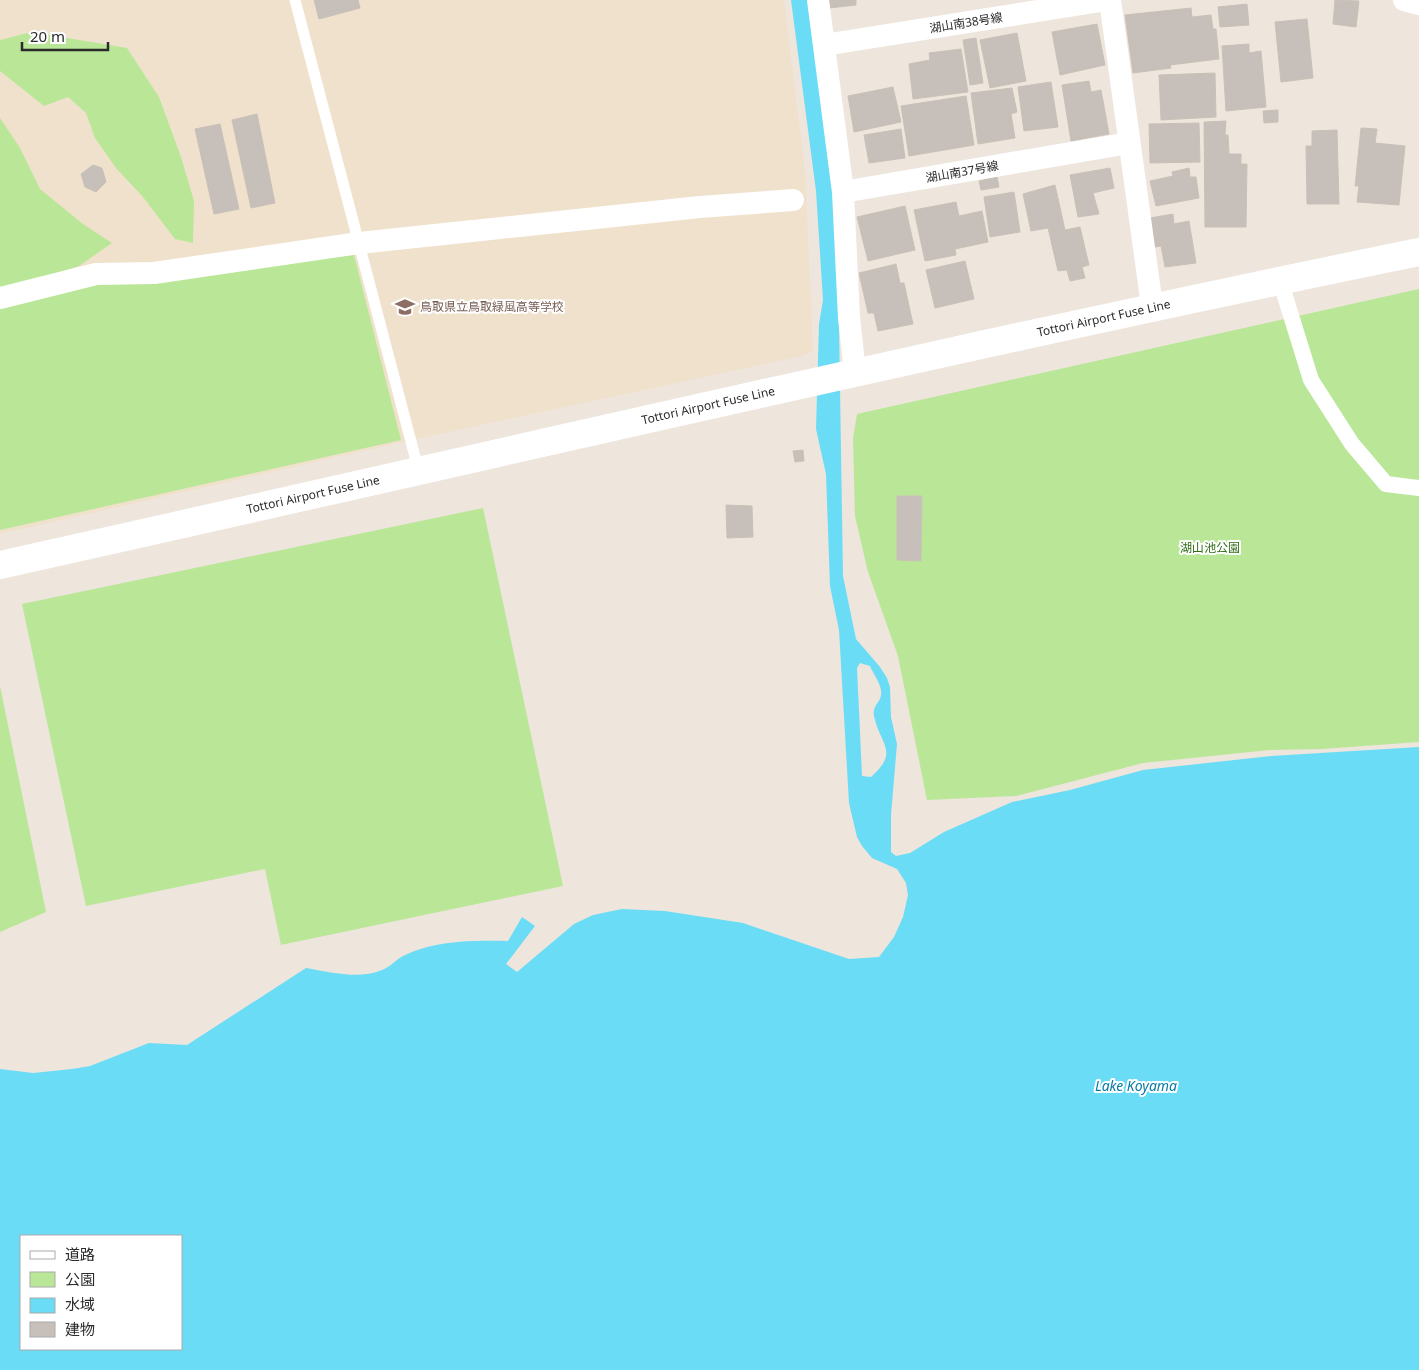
<svg xmlns="http://www.w3.org/2000/svg" width="1419" height="1370" viewBox="0 0 1419 1370" font-family="'Noto Sans','Noto Sans JP',sans-serif">
<rect width="100%" height="100%" fill="#eee5dd"/>
<path fill="#f0e1cc" d="M0,0H784L805,171L813,351L802,356L421,438L0,534Z"/>
<path fill="#b9e797" d="M31,32L127,48L159,97L181,157L194,201L193,243L175,239L143,197L116,168L95,138L86,113L68,97L44,106L0,71V40Z
M0,118L20,148L40,189L83,224L112,243L79,266L0,291Z
M354,255L401,440L0,530V305L65,287Z
M1419,289V742L1322,749L1270,750L1143,763L1016,796L927,800L898,656L868,572L855,516L853,439L857,414Z
M483,508L563,886L281,945L265,869L86,906L22,604Z
M0,686L46,912L0,932Z"/>
<path fill="#6bdcf5" fill-rule="evenodd" d="M791,0H810L834,176L839,325L843,576L856,639L880,667L887,678L890,687L891,717L897,744L891,815V852L896,856L910,853L944,832L1012,802L1070,790L1143,770L1271,756L1419,747V1370H0V1069L33,1073L72,1069L90,1066L149,1043L187,1045L306,968C330,972 359,980 382,970C391,967 397,958 405,955C437,940 474,940 508,941L522,917L535,926L506,964L517,972L574,924L593,915L622,909L665,911L743,923L849,959L879,957L894,937L903,917L908,895L906,883L897,869L872,858L862,846L857,837L849,803L839,630L830,586L826,474L816,429L819,324L823,300L816,191ZM860,663L870,666C873,674 883,686 881,695C880,703 872,706 874,716C880,745 900,751 871,777L862,776L857,668ZM21,1236H181V1349H21Z"/>
<path fill="#c6bfba" stroke="#cac1b6" d="M314,0H358L360,8L319,19Z
M828,0H856V5L830,8Z
M1335,0L1359,1L1356,27L1333,24Z
M1247,4L1249,25L1220,27L1218,7Z
M1191,8L1192,17L1211,15L1213,29H1216L1219,59L1170,65L1171,68L1133,73L1125,15Z
M1307,19L1313,78L1281,82L1275,22Z
M1097,24L1105,65L1060,75L1052,32Z
M1017,33L1026,81L990,88L980,40Z
M976,38L983,83L970,85L963,40Z
M1249,44V53L1261,51L1266,107L1226,111L1222,46Z
M961,49L968,92L913,99L909,64L930,60L929,53Z
M1215,73L1216,117L1161,120L1159,75Z
M1089,81L1091,92L1101,90L1109,134L1071,141L1062,85Z
M1051,82L1058,127L1024,131L1018,87Z
M893,87L901,122L854,132L848,96Z
M1012,88L1017,112L1011,114L1015,138L978,144L971,93Z
M966,96L974,145L909,156L901,106Z
M1278,110V122L1264,123L1263,111Z
M257,114L275,203L251,208L232,120Z
M1226,121L1225,135H1228L1229,154H1241V164H1247L1246,227H1205L1204,122Z
M1199,123L1200,162L1150,163L1149,124Z
M220,124L239,209L214,214L195,129Z
M1361,128L1377,129L1375,143L1405,146L1399,205L1357,202L1359,186H1355Z
M901,129L905,158L869,163L864,135Z
M1337,130L1339,204H1307L1306,146H1312V131Z
M93,165L102,168L106,182L96,192L85,187L81,174Z
M1110,168L1114,188L1093,193L1099,214L1078,217L1070,175Z
M1189,168L1190,177H1196L1199,198L1156,206L1150,181L1173,176L1172,172Z
M997,177L999,187L981,190L979,181Z
M1055,185L1065,230L1080,227L1089,265L1082,267L1085,278L1070,281L1067,270L1058,271L1048,228L1031,231L1023,194Z
M1014,192L1020,232L990,237L984,197Z
M956,202L959,216L982,211L988,242L955,249L956,255L925,261L914,210Z
M905,206L915,250L868,261L857,217Z
M1173,214L1174,224L1189,221L1196,263L1165,267L1161,246L1155,247L1150,218Z
M965,261L974,299L935,308L926,270Z
M896,264L900,283H904L913,324L878,331L874,313H868L859,273Z
M803,450L804,461L795,462L793,451Z
M897,496H922L921,561L897,560Z
M726,505L752,506L753,537L727,538Z"/>
<g fill="none" stroke-linecap="round" stroke-linejoin="round">
<path stroke="#fff" stroke-width="11" d="M295,0L419,472"/>
<path stroke="#fff" stroke-width="16" d="M1280,280L1311,380L1352,444L1386,484L1419,488"/>
<path stroke="#fff" stroke-width="22" d="M818,0L843,192L849,318L855,372
M1110,0L1152,306
M1404,0L1419,4
M824,45L1107,0
M843,192L1129,143
M0,298L96,274L154,273L359,243L700,207L793,200"/>
<path stroke="#fff" stroke-width="28" id="s1" d="M0,565C473,460 944,349 1419,252"/>
</g>
<defs>
<symbol id="school-bare" viewBox="-9 -9 18 18"><path d="M0-5L7-2L0 1L-7-2ZM-4 1L0 2.5L4 1V4Q0 6-4 4Z" fill="#8d6e63" stroke="#fff" stroke-width="2.5" paint-order="stroke"/></symbol>
</defs>
<g fill-rule="evenodd">
<use href="#school-bare" x="391" y="293" width="28" height="28"/>
</g>
<g text-anchor="middle" stroke-width="4" stroke-linejoin="round" paint-order="stroke">
<g font-size="12" fill="#2b2b2b" stroke="#fff">
<text transform="translate(966 23) rotate(-9)" y="4">湖山南38号線</text>
<text transform="translate(962 172) rotate(-10)" y="4">湖山南37号線</text>
<text dy="4" stroke="none"><textPath href="#s1" startOffset="1131">Tottori Airport Fuse Line</textPath></text>
<text dy="4" stroke="none"><textPath href="#s1" startOffset="726">Tottori Airport Fuse Line</textPath></text>
<text dy="4" stroke="none"><textPath href="#s1" startOffset="321">Tottori Airport Fuse Line</textPath></text>
</g>
<g font-size="12" fill="#785e54" stroke="#fff" text-anchor="start">
<text x="420" y="311">鳥取県立鳥取緑風高等学校</text>
</g>
<g font-size="12" fill="#306d17" stroke="#fff">
<text x="1210" y="552">湖山池公園</text>
</g>
<g font-size="14" font-style="italic" fill="#067ba5" stroke="#fff">
<text x="1136" y="1091">Lake Koyama</text>
</g>
</g>
<rect x="20" y="1235" width="162" height="115" fill="#ffffff" stroke="#aaaaaa"/>
<rect x="30" y="1251" width="25" height="8" fill="#ffffff" stroke="#aaaaaa"/>
<text x="65" y="1260" font-size="15" fill="#2b2b2b">道路</text>
<rect x="30" y="1272" width="25" height="15" fill="#b9e797" stroke="#aaaaaa"/>
<text x="65" y="1285" font-size="15" fill="#2b2b2b">公園</text>
<rect x="30" y="1298" width="25" height="15" fill="#6bdcf5" stroke="#aaaaaa"/>
<text x="65" y="1310" font-size="15" fill="#2b2b2b">水域</text>
<rect x="30" y="1322" width="25" height="15" fill="#c6bfba" stroke="#aaaaaa"/>
<text x="65" y="1335" font-size="15" fill="#2b2b2b">建物</text>
<path d="M22 42v8h86v-8" fill="none" stroke="#2b2b2b" stroke-width="2.5"/>
<text x="30" y="42" font-size="15" fill="#2b2b2b" stroke="#ffffff" stroke-width="4" paint-order="stroke">20 m</text>
</svg>
